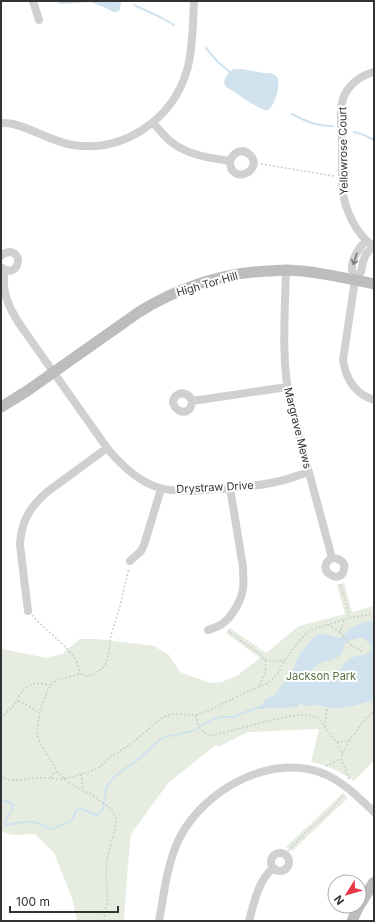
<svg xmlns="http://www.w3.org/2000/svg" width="375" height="922" viewBox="0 0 375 922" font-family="Inter,sans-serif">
<rect width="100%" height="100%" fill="#fff"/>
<path fill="#e6ecdf" d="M344,583L352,612L374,606V760L354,781C341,772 327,765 311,762L319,729L248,732L218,747L217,745L212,748L169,782L131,834L128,864L124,920L123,921H77L72,898L54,853L35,834L12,835L1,831V648L12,651L47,658L62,654L80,639H97L154,646L169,655L180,672L210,683L222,682L238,675L260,658L226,633L230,628L266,653L299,626L345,614L337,585Z
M343,793L348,798L292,851L286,847Z"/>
<path fill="#cfe2ee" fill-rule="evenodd" d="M54,1H121L120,10L116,12H113L108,9L91,2L61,4Z
M234,69H241L264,73H270L275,75L278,78C279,85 278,92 275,99C274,103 271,108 268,110C261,112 234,91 226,87L224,82C226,76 228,72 234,69Z
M374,621V700L353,706L342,708H330L319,705L304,706L301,703L297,707L258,709L267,698L275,695L293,669L299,655L309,642L317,635L324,634L339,638C345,635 345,634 349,630C356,624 365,622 374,621ZM358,638H364L369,644L372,648C367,657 357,654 350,659C347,660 345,663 343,666C335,675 327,679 315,677L313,674L312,670C319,660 331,662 340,656C345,652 342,646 346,642C350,639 355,640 358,638Z"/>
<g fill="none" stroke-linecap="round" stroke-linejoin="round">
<path stroke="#cfe2ee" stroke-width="2" d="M134,5L160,17L174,25
M206,48L217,61L231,73
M292,114C307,122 316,126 333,126
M354,132L364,135L374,140
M1,800L11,803L13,806L11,812L5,820V823L6,825L22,822H34L45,826L49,829H53L58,826L63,825L73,819L76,810L79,808L96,815L100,813L103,809L105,794L107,786L114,777L140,758L157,742L165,737L192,731L213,719L222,717H232L260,707L259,708"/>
<path stroke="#cdcdcd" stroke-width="1.5" stroke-dasharray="2 2" stroke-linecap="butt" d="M261,164L334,176
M340,584C344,595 348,606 349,618
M32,615C45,631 64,642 75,659C78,664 79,669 80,674
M328,625L340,632L344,620
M228,630C234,635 242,642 250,647C253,650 257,651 260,654C270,663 265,677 258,687
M340,632L350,644L352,646L360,649L361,653
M265,659C272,662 277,662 284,660
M18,701L27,705L39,713
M196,715C197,725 201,733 211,736L268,721L296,715H307L318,718L334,739L337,742L349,741L365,719L374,712
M1,718L18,701C18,694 26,686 33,684C39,682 45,684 50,685
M325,727L327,707
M337,742L342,754
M326,766L340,759
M81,774L83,790
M1,776C12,784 25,778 37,778C46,777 54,779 62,779C70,778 88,772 96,769L100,767L111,756L118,752L130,745L159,720L166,716L172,714L196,715L208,711L246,692L266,684L273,679L278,673L285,660L300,640L307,633L314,629L349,618L374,614
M51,778L53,773L57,772
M349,779L341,758L349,741
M285,854L305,833L329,812L344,794
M104,921L105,910L108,899L106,873L107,859L116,825V818L111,809L91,794L79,789L67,781L57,772L54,765L41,745L37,735L38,724L40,710L48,690L51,685L56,681L61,679L80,674L86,676L91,675L102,669L106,663L108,656L111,635L120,606L129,568"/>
<path stroke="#d0d0d0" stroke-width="8" d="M33,1L39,20
M374,72C362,75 351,83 345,94C339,106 341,122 342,134C342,152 342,170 342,188C345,210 355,233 374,247
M1,123C5,123 9,123 13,124C34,129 52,142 73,145C124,153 173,119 187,70C193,50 193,22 194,1
M153,123C159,129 164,136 170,141C187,155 209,158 230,161C233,153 242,147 250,155C265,170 230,187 230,161
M366,240C359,248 351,259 352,270C353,273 354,277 355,280L343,360C346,380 355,394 374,400
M1,256C4,253 6,252 10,252C25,254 17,279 2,268
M286,270C285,314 281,359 290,402L332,558C313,569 341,587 344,569C346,562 339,558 332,558
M5,271C0,292 11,312 23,329L107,448C121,465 138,482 160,488C173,492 193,491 206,490C231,488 256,487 280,481C289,479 299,475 309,472
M355,280L361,272L363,262L366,254L373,246
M192,401C191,423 163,406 177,395C183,391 190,395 192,401L287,387
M130,561L141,551L144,545L161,489
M28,611L20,545C21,521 30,507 47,492L107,448
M208,630C213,628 218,627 222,624C232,617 241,601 243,589C244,582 243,575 243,567L230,488
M271 862a9 9 0 1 1 18 0a9 9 0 1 1-18 0Z
M159,921C164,894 167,864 179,839C204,789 273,751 327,775C346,784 359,798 374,812
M249,921C254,903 258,881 273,868"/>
<path stroke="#bdbdbd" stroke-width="11" d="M1,407L27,391L139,312C178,288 222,273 268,271C274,271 280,270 286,270C316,271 345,278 374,284
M352,921L358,908L374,882"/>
</g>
<defs><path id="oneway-shaft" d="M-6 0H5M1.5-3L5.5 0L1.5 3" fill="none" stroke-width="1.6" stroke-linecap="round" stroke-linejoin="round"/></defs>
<use stroke="#7a7a7a" href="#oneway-shaft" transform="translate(355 259) rotate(108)"/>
<g text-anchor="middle" stroke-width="4" stroke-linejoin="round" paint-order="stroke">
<g font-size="11" fill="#333" stroke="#fff">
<text transform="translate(343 151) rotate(-91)" y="4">Yellowrose Court</text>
<text transform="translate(207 284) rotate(-16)" y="4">High Tor Hill</text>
<text transform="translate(298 428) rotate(76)" y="4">Margrave Mews</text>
<text transform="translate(215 487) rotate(-3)" y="4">Drystraw Drive</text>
</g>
<g font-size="11" fill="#56703f" stroke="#fff">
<text x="321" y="680">Jackson Park</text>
</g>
</g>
<rect width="375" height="922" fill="none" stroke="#333333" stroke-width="4"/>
<g transform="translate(347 894) rotate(233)"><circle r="19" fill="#ffffff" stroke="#adadad"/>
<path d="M0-3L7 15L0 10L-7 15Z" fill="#e63946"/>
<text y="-6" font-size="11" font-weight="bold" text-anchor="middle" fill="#333333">N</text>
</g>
<path d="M10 906v6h108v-6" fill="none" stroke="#333333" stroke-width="2"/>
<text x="16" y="906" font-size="12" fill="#333333" stroke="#ffffff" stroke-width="3" paint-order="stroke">100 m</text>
</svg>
